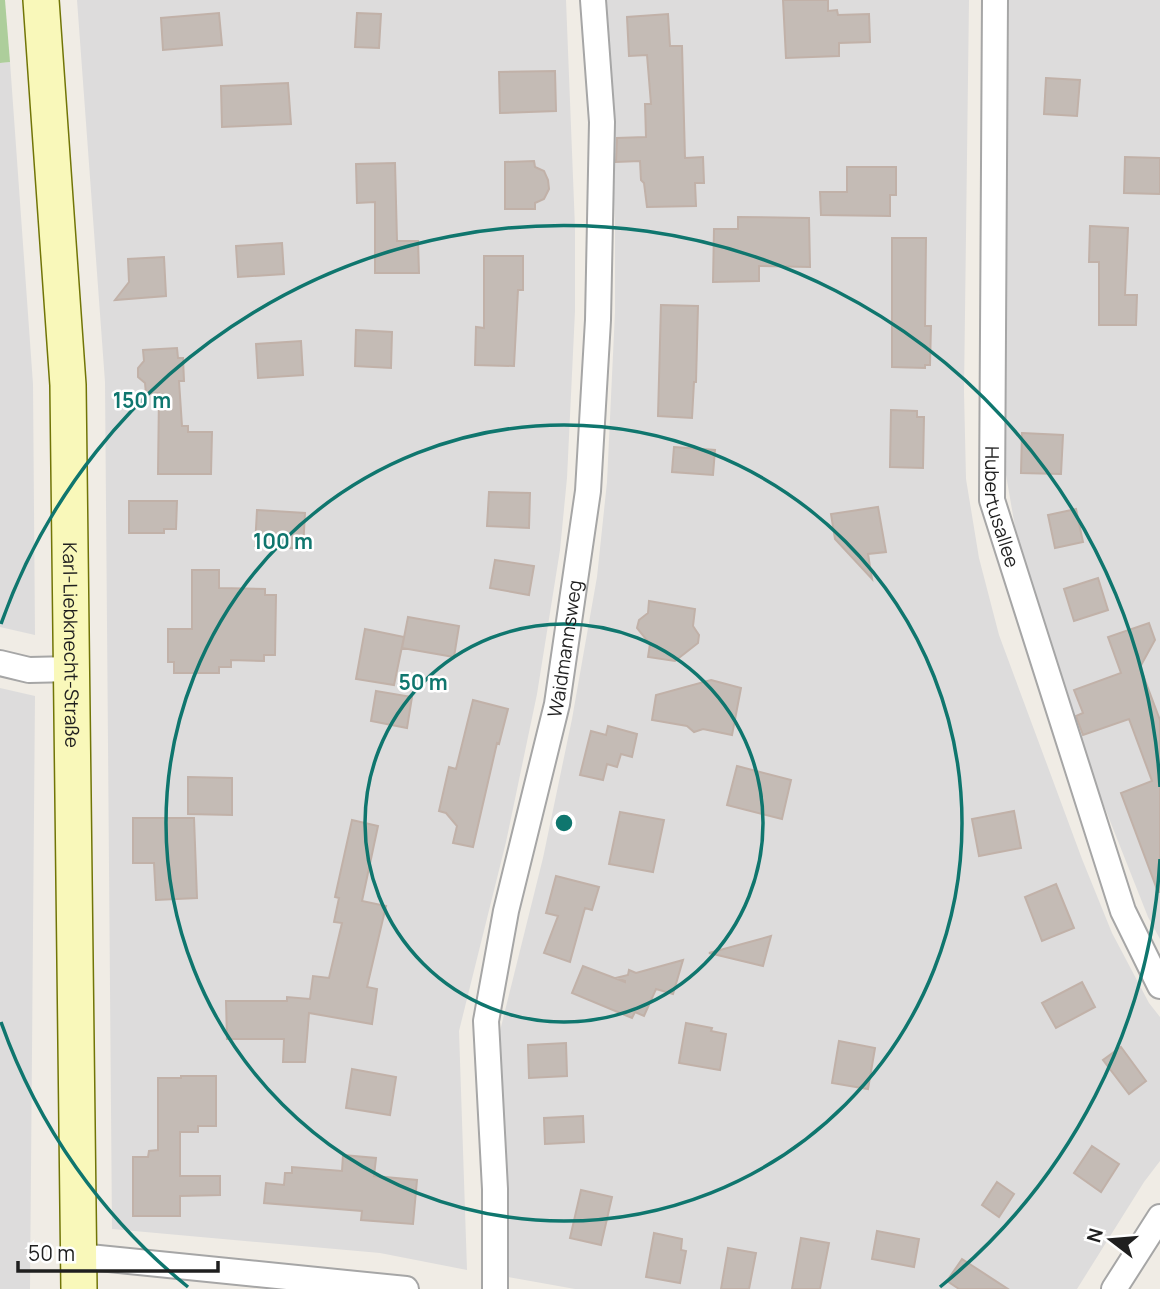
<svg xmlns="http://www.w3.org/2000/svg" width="1160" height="1289" viewBox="0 0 1160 1289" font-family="Manrope,sans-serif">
<rect width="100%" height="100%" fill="#f0ece5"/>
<path fill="#dddcdc" d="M77,0H566L575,228V311L567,478L560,550L537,694L506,842L459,1031L467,1270L380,1253L112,1229L105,382Z
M606,0H969L964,392L966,479L979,558L999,635L1082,859L1112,933L1149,1003L1160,1017V1161L1144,1182L1077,1289H575L508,1277L499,1035L543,858L572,719L597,577L607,482L615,312V227Z
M1009,0H1160V939L1148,917L1097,788L1019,550L1006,475L1004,391Z
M10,62L33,384L35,635L0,627V63Z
M0,688L35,696L30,1289H0Z"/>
<path fill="#adce9b" d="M0,0H5L10,62L0,63Z"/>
<path fill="#c4bbb5" stroke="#c1b1a8" stroke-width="2" d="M783,0H828V11L837,10L838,15L869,14L870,42L839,43V56L786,58Z
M219,13L222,45L163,50L161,18Z
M357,13L381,14L379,48L355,47Z
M668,14L670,46H682L685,158L703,157L704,183H695L696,206L647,207L644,183L641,180L640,161L616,162L617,138L646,137L645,104H651L647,55L629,56L627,17Z
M555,71L556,111L500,113L499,72Z
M1046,78L1080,80L1077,116L1044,114Z
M288,83L291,124L222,127L221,86Z
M1125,157L1160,158V194L1124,193Z
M534,161L535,167L544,171L548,180L549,189L544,199L535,203V209H505V162Z
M395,163L397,241H418L419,273H375V202L357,203L356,164Z
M847,167H896V195H890V216L821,215L820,192H847Z
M738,217L809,218L810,267L759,266V281L713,282L714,229H738Z
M1090,226L1128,228L1125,295H1137L1136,325H1099V262H1089Z
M892,238H926L925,326H931L930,365H925V368L892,367Z
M282,243L284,274L238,277L236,246Z
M484,256H523V290H518L514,366L475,365L476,327L484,328Z
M164,257L166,296L115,300L129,282L128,259Z
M661,305L698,306L696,382H694L692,418L658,416Z
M356,330L392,332L391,368L355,366Z
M301,341L303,375L258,378L256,344Z
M177,348L178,358H183L184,381H179L182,426H188V432H212L211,474H158L159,393L146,394L145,383L138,377V368L144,361L143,350Z
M891,410L917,411V417H924L923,468L890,467Z
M1022,433L1063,435L1061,474L1021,473Z
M674,447L715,450L713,475L672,472Z
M489,492L530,493L529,528L487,526Z
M129,501H177L176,529H164V533H129Z
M878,507L886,552L868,554L872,579L835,539L831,514Z
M1076,509L1083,542L1055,548L1048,515Z
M257,510L305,513L303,549L255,546Z
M495,560L534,566L529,595L490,588Z
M192,570H219V588L265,589V595H276L275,655H264V661L231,660V667H219V673H174V662H168V629H192Z
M1098,578L1108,610L1074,621L1064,589Z
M649,601L695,609L693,626L699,635L698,643L675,661L648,657L650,644L637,628L639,620L648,613Z
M408,617L459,626L454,657L402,648Z
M1149,623L1155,640L1140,667L1160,720V892H1158L1121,793L1152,781L1129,719L1083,735L1076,716L1083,713L1074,690L1121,673L1108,637Z
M365,629L404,637L394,685L356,679Z
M711,680L741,688L732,735L703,729L694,732L687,726L652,720L656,695Z
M376,691L412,697L407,728L371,721Z
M473,700L508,709L499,744L497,743L473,847L453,843L457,826L446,813L439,811L449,767L456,769Z
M608,726L637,734L632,757L621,754L617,767L607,764L603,780L580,775L591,731L606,735Z
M737,766L791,780L782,819L727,805Z
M188,777L232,778V815L188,814Z
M1014,811L1021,848L979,856L972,819Z
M620,812L664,820L653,872L609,864Z
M133,818H194L197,898L156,900L154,863H133Z
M352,820L378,826L362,901L386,906L367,987L377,989L372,1024L309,1013L305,1062H283L284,1039H227L226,1001H287V997L310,999L313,976L329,978L342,923L334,922L339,898L335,897Z
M556,876L599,887L592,910L585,908L570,962L544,953L558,916L546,913Z
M1056,884L1074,928L1042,941L1025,897Z
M771,936L763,966L709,953Z
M683,960L673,994L656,989L644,1016L635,1012L632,1018L572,993L583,966L625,982V981L616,978L628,975L629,970L636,973Z
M1082,982L1095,1007L1056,1028L1042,1003Z
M686,1023L712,1028L711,1031L726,1034L720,1070L679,1063Z
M839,1041L875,1048L868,1089L832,1083Z
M566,1043L567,1076L529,1078L528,1045Z
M1121,1047L1146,1081L1129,1094L1103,1060Z
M352,1069L396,1077L390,1115L346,1108Z
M181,1076H216V1126H198V1132H180V1176H220V1195L180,1196V1216H133V1157H148L149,1151L158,1150V1078H181Z
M583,1116L584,1142L545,1144L544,1118Z
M1092,1146L1119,1164L1101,1192L1074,1173Z
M343,1155L376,1158L374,1176L417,1180L413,1224L361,1220L362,1211L264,1203L266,1183L284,1185L285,1173H292V1167L342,1171Z
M997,1182L1014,1194L999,1217L982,1205Z
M581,1190L612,1197L601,1245L570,1238Z
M877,1231L919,1239L914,1267L872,1259Z
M654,1233L682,1239L681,1250L686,1251L680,1283L646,1277Z
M801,1238L829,1243L820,1289H792Z
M728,1248L756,1253L749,1289H721Z
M962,1259L1008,1289H959L947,1281Z"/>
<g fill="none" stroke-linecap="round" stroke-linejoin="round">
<defs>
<g id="street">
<path id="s1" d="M995,0L992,500L1123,911L1160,986"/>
<path d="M0,663L29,670L72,669"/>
<path d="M79,1256L406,1289"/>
<path id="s2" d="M495,1289V1189L486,1021L506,911L557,704L588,491L598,320L602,122L593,0"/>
<path d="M1114,1289L1160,1217"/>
</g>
<g id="secondary">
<path id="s3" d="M41,0L68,385L79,1289"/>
</g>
</defs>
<use href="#street" stroke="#a6a6a6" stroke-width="28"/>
<use href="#secondary" stroke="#717507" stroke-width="38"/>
<use href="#street" stroke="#fff" stroke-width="24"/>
<use href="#secondary" stroke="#f9f8ba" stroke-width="35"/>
</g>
<g fill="none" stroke="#0f766e" stroke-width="3.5">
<circle cx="564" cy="823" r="199"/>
<circle cx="564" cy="823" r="398"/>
<path d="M1160 859A597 597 0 0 1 940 1287M188 1287A597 597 0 0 1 1 1022M1 624A597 597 0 0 1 1160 787"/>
</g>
<g text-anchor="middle" stroke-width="5" stroke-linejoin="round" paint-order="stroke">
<g font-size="19" fill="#1f1f1f" stroke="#fff">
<text dy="7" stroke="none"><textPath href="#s1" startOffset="508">Hubertusallee</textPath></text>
<text dy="7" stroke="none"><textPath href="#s3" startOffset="646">Karl-Liebknecht-Straße</textPath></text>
<text dy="7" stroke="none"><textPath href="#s2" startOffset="649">Waidmannsweg</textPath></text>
</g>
</g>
<circle cx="564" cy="823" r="10" fill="#0f766e" stroke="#fff" stroke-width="3.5"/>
<g font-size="21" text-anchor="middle" font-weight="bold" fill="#0f766e" stroke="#fff" stroke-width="5" stroke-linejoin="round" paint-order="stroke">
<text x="142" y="408">150 m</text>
<text x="283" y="549">100 m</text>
<text x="423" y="690">50 m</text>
</g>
<g transform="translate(1111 1240) rotate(286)" stroke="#ffffff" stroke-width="5" paint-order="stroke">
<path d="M0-5L12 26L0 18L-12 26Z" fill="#1f1f1f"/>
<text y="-10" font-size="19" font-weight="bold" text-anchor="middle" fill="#1f1f1f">N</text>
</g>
<path d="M18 1261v10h200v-10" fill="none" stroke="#1f1f1f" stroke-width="3.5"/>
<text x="28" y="1261" font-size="21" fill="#1f1f1f" stroke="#ffffff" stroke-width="5" paint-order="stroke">50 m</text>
</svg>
